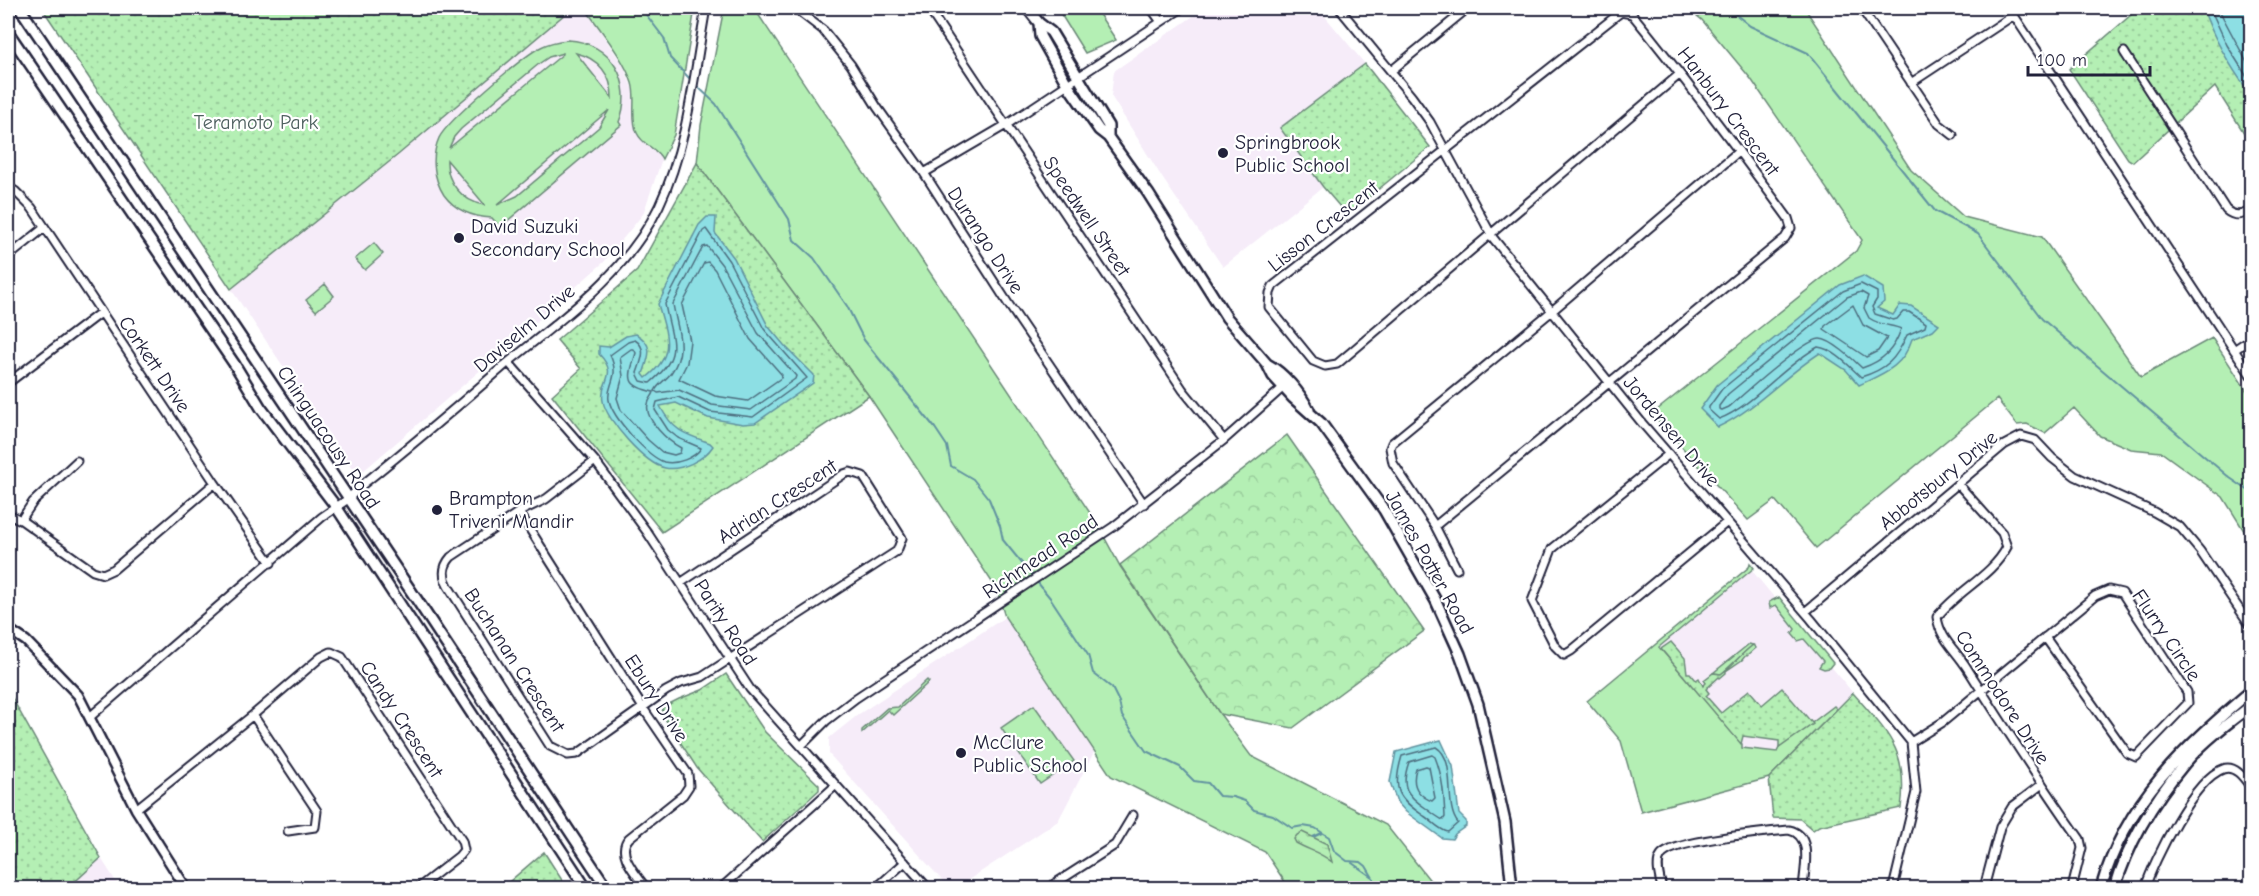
<svg xmlns="http://www.w3.org/2000/svg" width="2259" height="896" viewBox="0 0 2259 896" font-family="'Comic Neue',sans-serif">
<defs>
<pattern id="forest-crowns" width="20" height="18" patternUnits="userSpaceOnUse" patternTransform="scale(1.5)"><rect width="20" height="18" fill="#b4efb4"/><path d="M2 6a3 3 0 1 1 6 0M12 15a3 3 0 1 1 6 0" fill="none" stroke="#9acd9c"/></pattern>
<pattern id="wetland-marsh" width="20" height="14" patternUnits="userSpaceOnUse" patternTransform="scale(1.5)"><rect width="20" height="14" fill="#b4efb4"/><path d="M1 5h8M5 5V1M11 12h8M15 12V8" fill="none" stroke="#9acd9c"/></pattern>
<pattern id="park-dots" width="8" height="8" patternUnits="userSpaceOnUse" patternTransform="scale(1.5)"><rect width="8" height="8" fill="#b4efb4"/><path d="M2 2h.1M6 6h.1" fill="none" stroke="#9acd9c" stroke-width="1.8" stroke-linecap="round"/></pattern>
</defs>
<rect width="100%" height="100%" fill="#fff"/>
<filter id="ink" filterUnits="userSpaceOnUse"><feTurbulence type="fractalNoise" baseFrequency=".0167" numOctaves="2"/><feDisplacementMap in="SourceGraphic" scale="12" xChannelSelector="R" yChannelSelector="G"/><feConvolveMatrix kernelMatrix="1 2 1 2 8 2 1 2 1" color-interpolation-filters="sRGB"/></filter>
<g filter="url(#ink)">
<path fill="#f6ecf9" d="M572,8H585L624,67L634,93V121L638,134L642,141L660,154L662,159L643,214L604,262L519,337L362,472L360,469L352,468L231,289L399,154Z
M1205,8H1318L1365,64L1280,128L1323,187L1223,267L1163,179L1111,96L1114,71Z
M1749,567L1853,693L1769,778L1641,812L1621,741L1587,701Z
M1005,617L1094,752L1058,821L956,888H949L829,754V738L859,714Z
M101,858L120,888H68Z"/>
<path fill="#b4efb4" stroke="#6b8878" stroke-width="1.5" fill-rule="evenodd" d="M585,8H695L674,135L662,159C657,148 643,146 637,133C630,117 637,99 632,83C624,58 600,30 585,8Z
M724,8H754L1096,522L1120,566L1220,714L1251,756L1386,825L1436,888H1289L1265,852L1111,776L1005,617L996,588L869,396L697,163L701,125Z
M1057,8H1095L1116,40L1085,53Z
M1687,8H1802L1806,10L1911,170L1964,217L2042,237L2141,377L2212,338L2251,397V542L2223,497L2161,452L2131,449L2100,436L2074,408L2045,433L2027,424L2017,425L1997,399L1816,548L1775,500L1748,520L1652,414L1856,251L1862,240L1751,79L1702,20Z
M568,40C611,42 635,82 619,122L621,125L500,227L492,218C473,217 455,210 444,195C433,178 431,156 439,138C447,121 523,56 541,47C550,42 558,41 568,40ZM563,53V54L449,148L454,137L461,129L540,63L549,57ZM576,53C598,58 612,75 612,98ZM609,110L599,127L517,196L497,205ZM447,160L484,204V205C462,201 446,182 447,160Z
M374,243L383,254L365,270L355,259Z
M325,284L334,296L316,311L306,300Z
M1750,563L1754,568L1659,647L1742,744V748L1777,752L1779,748L1834,706L1837,709L1769,778L1641,812L1621,741L1587,701L1749,567Z
M1779,597L1833,663L1829,668L1824,669L1819,667L1823,661L1804,639L1798,641L1792,634L1795,629L1776,605L1770,608L1769,602Z
M1749,644L1753,645C1741,654 1733,665 1721,674L1713,673Z
M927,680L929,682L893,715L888,710L862,733V730L887,708L898,707Z
M1034,705L1074,761L1040,784L1001,728Z"/>
<path fill="url(#forest-crowns)" stroke="#6b8878" stroke-width="1.5" d="M1287,435L1424,631L1293,728L1220,714L1120,565Z"/>
<path fill="url(#wetland-marsh)" stroke="#6b8878" stroke-width="1.5" d="M1302,832L1327,844L1332,862C1318,851 1310,851 1296,843L1294,839L1297,835Z"/>
<path fill="url(#park-dots)" stroke="#6b8878" stroke-width="1.5" d="M42,8H572L399,154L231,289Z
M2139,8H2251V144L2215,87L2133,162L2128,159L2069,69Z
M1365,64L1430,147L1347,215L1323,187L1280,128Z
M697,163L869,396L662,532L552,395L581,369L557,340L637,271Z
M1671,642L1685,658L1687,673H1690L1696,680L1699,678L1703,686L1706,683L1704,680L1713,673L1721,674C1733,665 1741,654 1753,645L1756,648L1747,656L1746,655L1742,660L1726,671V673L1720,678L1719,677L1706,689L1709,693L1706,696L1721,713L1749,690L1762,705L1782,688L1813,724L1779,748V741L1743,736L1741,744L1661,649Z
M726,674L765,732L819,785V790L762,842L697,768L662,714L663,707L679,699L702,690Z
M8,693L11,696L101,858L68,888H8Z
M1853,693C1888,733 1909,751 1901,808L1819,826L1813,830L1800,819L1773,818L1769,778Z
M544,852L567,888H502Z"/>
<path fill="#8ddfe4" stroke="#6293a0" stroke-width="1.5" d="M2203,8H2251V95C2232,69 2213,39 2203,8Z
M707,217H716L715,233L734,258L768,326L784,345L814,375L813,383L755,423L743,424L708,418L676,403L660,406C673,431 684,434 710,443L713,446C704,460 681,471 665,468C645,464 606,420 603,401C599,381 620,376 599,354V346L609,347L626,336L636,334C655,345 649,356 643,374L646,378C676,355 667,336 658,304L699,225Z
M1863,276L1883,288L1884,302L1877,308L1893,315L1900,305L1911,306L1939,324L1933,330L1912,339C1903,367 1884,373 1859,385L1846,370L1820,353C1784,376 1756,409 1718,427L1700,409L1717,385L1840,285Z
M1441,740L1453,766L1459,814L1466,821V826L1455,834L1452,839L1442,838L1406,812L1397,802L1390,782L1396,752Z"/>
<g fill="none" stroke-linecap="round" stroke-linejoin="round">
<path stroke="#4d6e7f" stroke-width="1.5" d="M2210,8L2227,45L2252,85
M2218,8L2252,72
M706,229L729,261L764,329L807,378L753,417L710,412L678,397L657,402L655,410L668,430L678,438L701,448C695,458 676,465 664,462C647,456 612,417 609,400C606,385 621,378 610,355L628,342L635,340C648,348 641,361 637,373L641,381L650,383C685,354 671,341 665,304L703,231Z
M707,246L722,265L758,333L796,376L795,379L751,410L712,405L679,390L658,393L655,391C658,384 666,380 671,373C688,350 677,329 673,304L703,247Z
M708,262L715,270L750,339L782,375L781,378L748,401L715,396L679,379L687,363L690,341L682,305L704,263Z
M1861,284L1877,292V299L1872,307L1875,314L1893,320L1897,319L1903,312H1909L1926,323L1925,327L1907,335C1896,359 1887,369 1861,377C1849,366 1834,349 1818,347C1784,365 1752,407 1719,419L1709,410V407L1722,389L1843,291Z
M1861,292L1868,296L1864,308L1869,318C1881,326 1892,325 1901,329C1894,350 1883,361 1862,368C1854,360 1831,339 1820,339C1804,339 1744,394 1729,407L1722,410L1719,409V406L1728,394L1847,297Z
M1853,305L1863,325L1887,338L1878,351L1866,357L1824,329L1825,326Z
M631,349H634L636,353C628,379 625,386 654,392C653,396 649,399 648,404C644,420 669,442 681,448L680,453L674,455L662,452L648,440L621,410L617,398L623,376L620,357Z
M1436,747C1458,760 1443,806 1458,823L1448,832C1439,830 1432,821 1424,816C1397,798 1392,789 1402,756Z
M1432,755L1435,757C1443,777 1444,796 1445,817L1443,820C1437,817 1432,813 1427,809C1406,795 1400,787 1409,762Z
M1426,766L1429,767L1435,798L1432,801C1417,795 1411,785 1416,769Z"/>
<path stroke="#6293a0" stroke-width="2" d="M641,8L664,38L670,58L691,80
M1728,8L1750,26L1808,53L1935,211L1978,234L2042,319L2230,478L2252,493
M695,84L716,104L789,219L794,240L814,258L847,306L864,340L935,428L947,446L951,466L973,479L989,499L1000,526L1003,540L1051,599L1088,655L1093,673L1112,688L1119,702L1122,716L1146,751L1180,767L1194,781L1208,783L1219,796L1233,797L1245,801L1254,810L1273,815L1292,828L1303,826L1315,828L1329,837L1334,851L1347,861L1361,862L1366,866L1379,888
M1313,837L1322,833
M1352,863L1372,877"/>
<defs>
<path id="minor" d="M787,8L797,10L823,30L851,65L877,107L924,173L1009,305L1144,504
M928,8L1183,390L1224,440
M1151,8L1161,22
M1339,8L1412,97L1430,122L1493,238L1642,423L1811,619L1911,742L1916,792L1893,888
M1861,8L1939,124L1953,135
M2009,8L2252,377
M2124,52L2226,210C2234,217 2243,216 2252,209
M1391,71L1468,8
M1911,83L2014,15
M924,173L1006,125L1182,8
M8,187L15,191L32,208L215,483L271,563
M8,257L44,228
M2234,350L2252,338
M509,363L595,461L647,532L750,689L928,888
M8,383L100,313
M1669,454L1552,549L1532,601L1555,646L1564,655L1571,651L1727,522
M595,461L546,499L519,512L451,557C443,566 442,575 448,586L550,746L568,755L577,754L666,691L681,683L702,677L897,551L902,538L863,476L850,472L844,474L682,582
M1958,484L2002,533L2007,547C1992,576 1957,591 1937,617C1940,639 1956,650 1967,668C2004,726 2040,783 2080,839L2082,848L2072,888
M519,512L643,708L688,774L689,786L683,795L629,838C615,853 637,875 646,888
M8,514L21,520L93,571L103,574L114,569L215,483
M21,520L33,502L77,461
M1435,526L1785,238L1791,228L1788,218C1737,148 1686,80 1632,14L1621,12L1273,286L1270,293L1269,307L1313,361L1325,366L1337,364L1680,74
M1457,569L1435,526L1393,463L1390,448L1392,443L1552,311L1739,151
M1805,612L2004,445L2021,436L2035,440L2052,458L2075,476L2154,512L2180,527L2200,551L2252,628
M253,715L317,811L315,827L288,831
M91,716L322,517L348,499L362,485C411,446 458,406 505,365C561,319 627,274 659,206C688,145 694,74 706,8
M1911,742L1943,722L2095,596L2109,590L2122,593L2187,692L2188,703L2136,757L2127,753L2045,637
M801,746L826,721L856,698L1113,527L1224,440L1287,384
M136,809L253,715L321,657L331,652L342,657L462,841L464,850L459,856L418,888
M721,888L835,786
M876,888L905,862
M1048,888L1115,845L1133,815
M1211,888L1214,887L1224,888
M1662,888C1660,879 1655,864 1661,856C1672,840 1767,832 1789,830C1814,835 1804,870 1803,888
M1984,888L2000,827L2012,807L2041,785
M2145,888C2154,860 2194,779 2223,769C2236,764 2246,781 2252,789"/>
<path id="tertiary" d="M8,629L26,641L78,695L136,809L186,888"/>
<path id="secondary" d="M20,8L417,600L607,888
M1027,8L1039,23L1051,32L1108,126V137
M1039,23L1040,36L1067,84L1099,130L1108,137L1148,193L1227,318L1267,364L1273,376L1293,398L1321,423L1384,510L1436,601L1460,654L1478,704L1505,822L1512,888
M8,32L235,365L261,408L337,508L586,888
M1267,364C1284,373 1300,393 1309,410
M2101,888C2126,800 2185,747 2252,690
M2115,888C2128,843 2155,799 2185,763C2204,741 2228,723 2252,705"/>
</defs>
<use href="#minor" stroke="#22223b" stroke-width="11"/>
<use href="#tertiary" stroke="#22223b" stroke-width="13"/>
<use href="#secondary" stroke="#22223b" stroke-width="14"/>
<use href="#minor" stroke="#fff" stroke-width="7"/>
<use href="#tertiary" stroke="#fff" stroke-width="8"/>
<use href="#secondary" stroke="#fff" stroke-width="9"/>
</g>
</g>
<g fill="#22223b" stroke="#fff" stroke-width="2">
<circle cx="1223" cy="153" r="6"/>
<circle cx="459" cy="238" r="6"/>
<circle cx="437" cy="510" r="6"/>
<circle cx="961" cy="753" r="6"/>
</g>
<g text-anchor="middle" stroke-width="4.5" stroke-linejoin="round" paint-order="stroke">
<g font-size="20" fill="#22223b" stroke="#fff">
<text transform="translate(1729 111) rotate(53)" y="7">Hanbury Crescent</text>
<text transform="translate(1087 216) rotate(56)" y="7">Speedwell Street</text>
<text transform="translate(1323 226) rotate(-38)" y="7">Lisson Crescent</text>
<text transform="translate(986 240) rotate(57)" y="7">Durango Drive</text>
<text transform="translate(524 328) rotate(-40)" y="7">Daviselm Drive</text>
<text transform="translate(155 364) rotate(56)" y="7">Corkett Drive</text>
<text transform="translate(1672 431) rotate(50)" y="7">Jordensen Drive</text>
<text transform="translate(329 437) rotate(56)" y="7">Chinguacousy Road</text>
<text transform="translate(1938 480) rotate(-39)" y="7">Abbotsbury Drive</text>
<text transform="translate(777 501) rotate(-33)" y="7">Adrian Crescent</text>
<text transform="translate(1040 556) rotate(-34)" y="7">Richmead Road</text>
<text transform="translate(1430 562) rotate(61)" y="7">James Potter Road</text>
<text transform="translate(726 622) rotate(57)" y="7">Parity Road</text>
<text transform="translate(2167 635) rotate(56)" y="7">Flurry Circle</text>
<text transform="translate(515 660) rotate(57)" y="7">Buchanan Crescent</text>
<text transform="translate(2003 697) rotate(57)" y="7">Commodore Drive</text>
<text transform="translate(657 698) rotate(57)" y="7">Ebury Drive</text>
<text transform="translate(402 719) rotate(57)" y="7">Candy Crescent</text>
</g>
<g font-size="20" fill="#4e605f" stroke="#fff">
<text x="256" y="129">Teramoto Park</text>
</g>
<g font-size="20" fill="#22223b" stroke="#fff" text-anchor="start">
<text x="1235" y="149">Springbrook<tspan x="1235" dy="23">Public School</tspan></text>
<text x="471" y="233">David Suzuki<tspan x="471" dy="23">Secondary School</tspan></text>
<text x="449" y="505">Brampton<tspan x="449" dy="23">Triveni Mandir</tspan></text>
<text x="973" y="749">McClure<tspan x="973" dy="23">Public School</tspan></text>
</g>
</g>
<rect width="2259" height="896" fill="none" stroke="#fff" stroke-width="30"/>
<rect x="15" y="15" width="2229" height="866" fill="none" stroke="#22223b" stroke-width="2" filter="url(#ink)"/>
<path d="M2028 66v9h122v-9" fill="none" stroke="#22223b" stroke-width="3"/>
<text x="2037" y="66" font-size="18" fill="#22223b" stroke="#ffffff" stroke-width="4.5" paint-order="stroke">100 m</text>
</svg>
